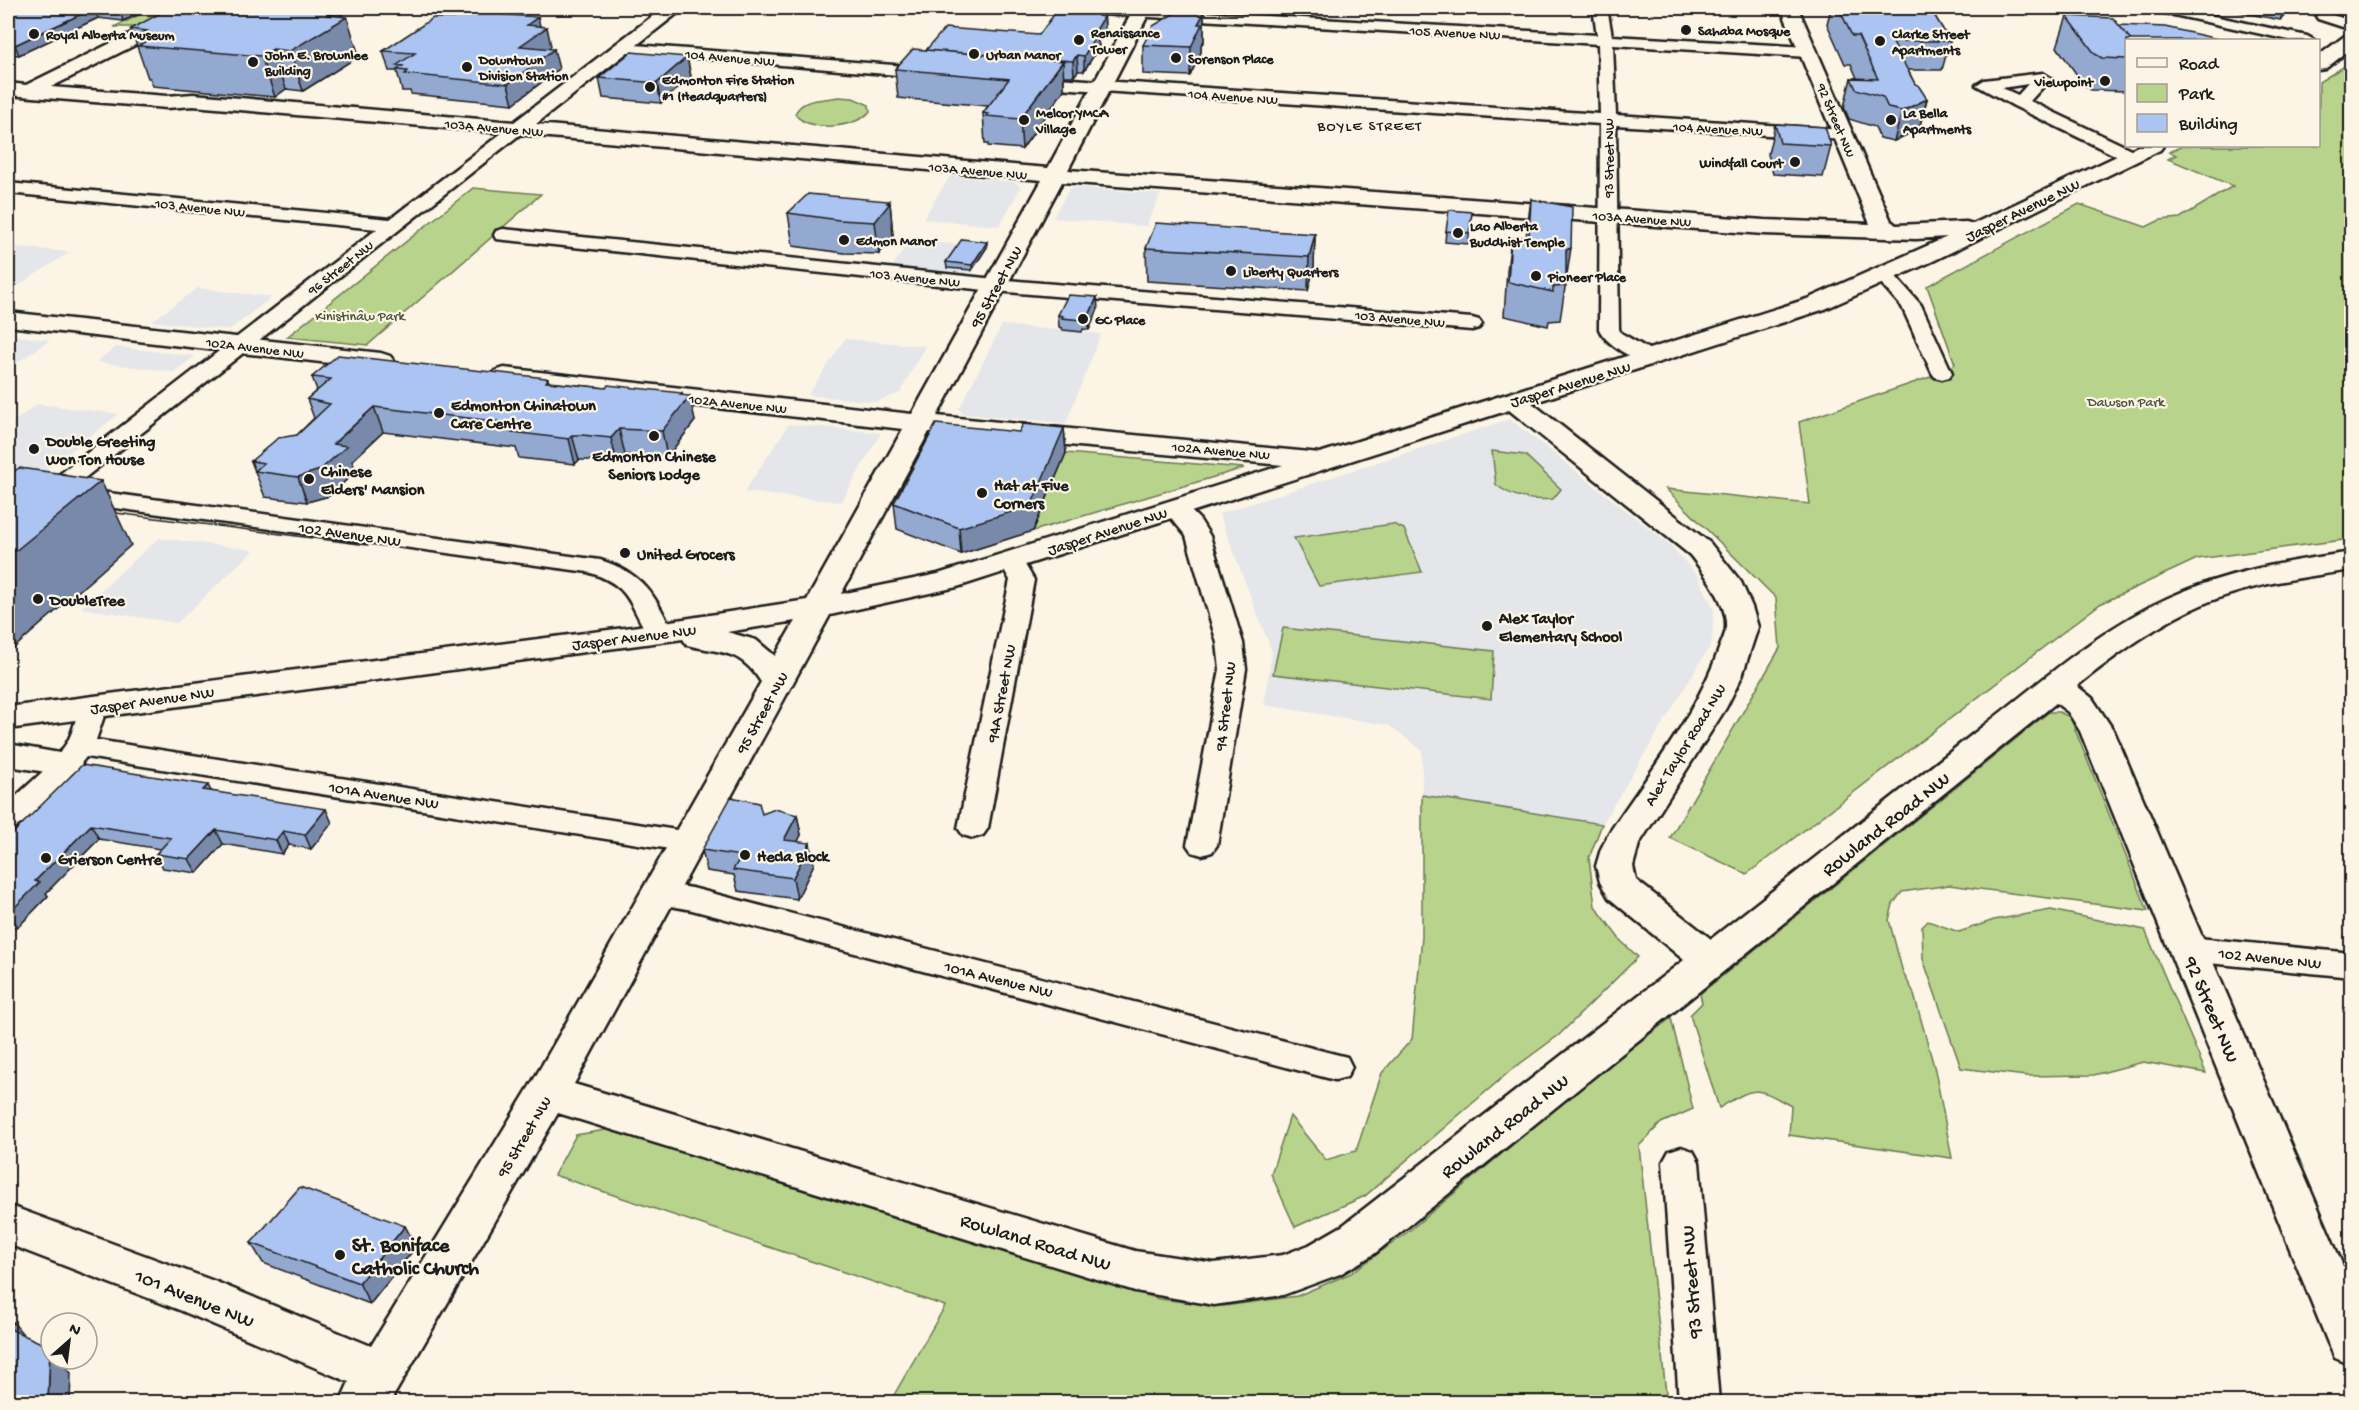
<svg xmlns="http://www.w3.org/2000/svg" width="2359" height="1410" viewBox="0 0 2359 1410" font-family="'Gochi Hand',sans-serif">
<rect width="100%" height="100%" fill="#fcf5e5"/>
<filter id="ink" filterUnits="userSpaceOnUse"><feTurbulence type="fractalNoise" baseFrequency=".0167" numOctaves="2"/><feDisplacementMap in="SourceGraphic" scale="12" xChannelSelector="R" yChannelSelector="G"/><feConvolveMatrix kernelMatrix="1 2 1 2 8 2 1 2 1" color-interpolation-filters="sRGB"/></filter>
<g filter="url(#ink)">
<path fill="#e4e6e9" d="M950,176L1015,182L1021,187L999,226L923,219Z
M1075,187L1161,194L1146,226L1053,218L1069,189Z
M910,240L988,247L974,271L963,274L892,267Z
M8,246L70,252L8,292Z
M198,288L272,297L229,330L152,321Z
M1002,325L1101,334L1066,423L963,414L959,409Z
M8,335L50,340L8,369Z
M845,339L925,346L900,393L876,402L808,395Z
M116,347L195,356L174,372L96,362Z
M37,404L119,414L32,481L8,478V426Z
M1510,419L1671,546L1698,576L1714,609L1712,643L1602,824L1422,795V750L1388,725L1264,705L1272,652L1219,514Z
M789,424L881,433L841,502L744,492Z
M159,538L254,550L177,623L81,608Z"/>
<path fill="#b8d38b" stroke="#6a7854" stroke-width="1.5" d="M154,8H176L135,27H114Z
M2351,62V539L2197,559L2100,604L1747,874L1670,838L1780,648L1776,598L1666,489L1810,504L1799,422L1942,373L1955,364L1927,286L2079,204L2146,227L2160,220L2180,218L2233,186L2168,159L2176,155L2169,152L2182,146H2318L2319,82Z
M838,97L853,98L869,105L870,111C858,128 808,133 795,114C802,97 823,101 838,97Z
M473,188L541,194L368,345L287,337Z
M1492,451L1525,455L1561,489L1553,499C1530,501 1514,498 1496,485Z
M1066,453L1244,468L1033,531Z
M1393,524L1404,529L1422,572L1319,586L1294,538Z
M1283,628L1494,651L1491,699L1273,674Z
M2049,712H2059L2070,717L2148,911L1949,885L1902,892L1893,904L1889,920L1903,973L1913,991L1935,1070L1952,1158L1789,1135L1791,1106C1754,1085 1755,1087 1719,1108L1690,1015L1702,1003L1700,994Z
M1422,795L1602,824L1589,858L1595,906L1621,941L1638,957L1559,1035L1510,1071L1365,1196L1295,1227L1271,1174L1290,1116L1326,1160L1356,1151L1382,1073L1412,1039L1422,937Z
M2051,910L2145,930L2206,1073L2143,1062L2094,1075L2026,1076L1961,1068L1923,959L1922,927L1928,921L1959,932L1994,920Z
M1671,1018L1693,1109L1661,1123L1639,1146L1667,1402H890L945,1306L554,1175L576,1135L611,1129L1159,1299L1224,1306L1297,1296L1351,1273L1404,1235L1594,1077Z"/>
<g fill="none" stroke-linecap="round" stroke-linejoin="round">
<defs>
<path id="street" d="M1060,8H1131L1597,35L1593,8H1607L1612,36L1808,47L1816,52L1808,57L1613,45L1616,115L1844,130L1852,135L1844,140L1616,125L1619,329L1621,333L1657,354L1660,358L1657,362C1641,367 1605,344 1599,329L1600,124L1027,86L1019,81L1027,76L1600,114L1598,44L1067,12Z
M2153,8H2177L2307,36L2314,40H2289L2160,12Z
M2323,12L2352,21V30L2318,19L2316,16Z
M622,44L932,68L940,73L932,78L617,51L615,48L617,45Z
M2043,73L2051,78L2030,101L2137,152L2139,156L2137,160H2125L2014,106L1976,85L1984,80ZM2028,84L2018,95L2002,88Z
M517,124L525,129L523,132L72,488L600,560C642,573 655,594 673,633L669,639L660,641L651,639C628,605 633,586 588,572L56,500L16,531L8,533V515L32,496L8,493V479L47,484L377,229L8,193V183L390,219L511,126Z
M503,229L995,279L1472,318L1479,320L1482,324L1479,328L1472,330L995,291L496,239L494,235L496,231Z
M1884,269L1891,271L1921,305L1952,373L1949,377L1942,379L1935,377L1932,373L1902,307L1874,275L1877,271Z
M1175,501L1183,503L1200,520L1210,536L1243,643L1246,669L1217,845L1212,852L1202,855L1192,852L1187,845L1220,669L1217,643L1186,536L1163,508L1167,503Z
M1011,554L1020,556L1034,580L988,828L983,835L973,838L963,835L958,828L1010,580L999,561L1002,556Z
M93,698L103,701L107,707L96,740L689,832L699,835L704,842L699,849L689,852L86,757C72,775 27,826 8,831V804C27,785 51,767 66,744C75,731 75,714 83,701Z
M660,883L692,888L1335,1054L1347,1057L1352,1067L1347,1077L1335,1080L692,910L649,902L645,894L649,886Z
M2188,937L2352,953V977L2188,961L2177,957L2172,949L2177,941Z
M1681,1147L1693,1151L1699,1162L1719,1402H1679L1663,1162L1669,1151Z"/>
<path id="secondary" d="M182,8H204L201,12L51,87L167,96L193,94L514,122L663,8H681L679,12L536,124L1048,168L1132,12L1137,8H1158L1156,12L1148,15L1068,170L1764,220L1870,224L1781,8H1798L1891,221L1896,225L1966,222L1973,224L2138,146H2163L2160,150L1933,261L1825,309L1532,403L1710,543L1741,582L1752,607L1758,627L1742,676L1726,708L1639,844L1633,866L1636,880L1711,939C1801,868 1892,798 1982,727C2041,682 2099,629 2168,598C2226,571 2289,561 2352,552V570C2303,577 2254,584 2208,602C2160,622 2117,654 2077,686L2092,698L2114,731L2352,1287V1365L2335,1358L2328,1343L2080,731L2068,712L2056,703L1374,1254L1340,1274L1283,1295L1214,1305L1135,1291L558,1113L390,1402H340L349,1382L182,1311L8,1244V1205L214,1281L371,1346L533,1081L761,682C739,648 722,654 687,645L683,639L8,729V707L632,627L807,600L903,429L504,384L495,381L491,376L495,371L504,368L912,414L1042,180L193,106L167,108L8,95V83L26,85ZM1062,182L1764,234L1916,239L1947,237L1807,299L1320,453L937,416ZM1509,410L1690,555C1704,573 1728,603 1726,627C1726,634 1721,643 1719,649C1696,716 1648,774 1609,833L1601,849L1596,866L1600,882L1609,898L1684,960L1342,1226L1309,1245L1283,1255L1214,1263L1135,1251L574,1084L830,615L957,587ZM929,432L1283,465L938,574L841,594ZM795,621L775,656L756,640L727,632Z
M2352,34V48L2325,69L2318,70V56L2346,35Z
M8,312L381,353L390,356L394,361L390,366L381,369L8,326Z
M8,744L77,756L82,764L77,772L65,775L8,766Z"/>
</defs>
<use href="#street" stroke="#1c1c1c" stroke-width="5"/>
<use href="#secondary" stroke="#1c1c1c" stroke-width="5"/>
<use href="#street" fill="#fcf5e5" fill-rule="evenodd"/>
<use href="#secondary" fill="#fcf5e5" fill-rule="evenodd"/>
<path stroke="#1c1c1c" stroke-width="1.5" d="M100,511L368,545"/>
</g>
<path fill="#93a9d0" stroke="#1c1c1c" stroke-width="1.5" d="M8,8H152L123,21L98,18L19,55L8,54Z
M1069,8H1104L1105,31L1098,41L1099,47L1084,71H1078L1074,76H1064V90L1022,149L988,146V144H985L983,113L988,106L898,98L895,69L926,50L1039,35Z
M1831,8H1930L1950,41L1942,70H1908L1915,84L1927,99L1919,129L1894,141L1880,138L1875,127L1849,119L1844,107L1851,78H1857L1851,64H1845L1827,24Z
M2219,8H2293L2280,20Z
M340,9L359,56L303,91L286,89L275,97L153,86L150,78H148L131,29Z
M1204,13V41L1201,45V52L1190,76L1143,74V45Z
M2067,16L2127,40V91L2091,90L2085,86L2057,47Z
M540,26L551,46L548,49L559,69L513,104L411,94L410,91H402L397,71H389L383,51Z
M687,57L691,77L661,103L603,98L599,78Z
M1775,124L1831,146L1823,177L1773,174L1768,154Z
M1531,199L1566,281L1560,320L1549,321L1548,326L1504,316L1507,271L1511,238L1526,237Z
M890,203L893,236L879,254L844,253L793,246L788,213Z
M1472,212L1468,244L1445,242L1446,231Z
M1315,234L1314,267L1308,291L1147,281L1146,248Z
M987,247L972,270L947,268L946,262Z
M1098,309L1089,330L1083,329L1082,332L1063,330L1062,328L1059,327L1058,315Z
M312,377L548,379L549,382L682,396L695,421L667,457L625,455L617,463L588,460H579L575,464L519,458L516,448L383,432L352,461L356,471L329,496L307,502L265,497L251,461L297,435L314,418L307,399L317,390Z
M1064,428L1066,453L1033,531L961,554L897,529L894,503L1019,432Z
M211,791L332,823L311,849L289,845L282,854L223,844L197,873L163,868L156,854L160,849L99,839L46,893L48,896L18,927H13L8,932V838Z
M762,814L797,815L801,835L798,841L814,864L797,899L738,891L734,875L707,871L702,850Z
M405,1226L416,1247L370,1304L263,1263L251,1243Z"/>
<path fill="#7889a9" stroke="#1c1c1c" stroke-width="1.5" d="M94,8L98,18L19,55L15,45Z
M127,8H152L123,21L120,11Z
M1103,8H1104L1105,31L1098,41L1099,47L1084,71V56L1095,32L1098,16Z
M2285,8H2293L2280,20Z
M340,9L343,19L347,17L359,56L303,91L290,51L328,15Z
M1204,13V41L1201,45V52L1190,76L1191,47L1198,24Z
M538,17L541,31L547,27L551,46L524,66L520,46L527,25Z
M273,49L286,89L275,97L261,56Z
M554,49L559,69L513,104L508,84Z
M1077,55L1078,71L1074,76L1073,61Z
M687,57L691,77L661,103L657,83Z
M1063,61L1064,90L1022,149L1020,119Z
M1927,99L1919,129L1894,141L1902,111Z
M889,201V204L890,203L893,236L879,254L875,222Z
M1315,234L1314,267L1308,291L1309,257Z
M987,242V247L972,270V265Z
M1571,248L1566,281L1561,284L1566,250Z
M1097,297L1098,309L1089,330L1088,318Z
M682,393L684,404L690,396L695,421L667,457L662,431Z
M374,407L383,432L352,461L356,471L329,496L307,502L298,477Z
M1064,428L1066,453L1033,531L961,554L959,528Z
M619,429L625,455L617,463L611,438Z
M572,435L579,460L575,464L569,439Z
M64,474L76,501L101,481L131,545L8,653V557Z
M208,785L215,799L203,790Z
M326,809L332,823L311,849L305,835Z
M797,815L801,835L788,861L784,840Z
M91,825L99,839L46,893L48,896L18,927L9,913L35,881Z
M216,830L223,844L197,873L189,859Z
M283,831L289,845L282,854L276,840Z
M810,843L814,864L797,899L793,878Z
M8,917L13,927L8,932Z
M405,1226L416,1247L370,1304L359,1283Z
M13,1322L35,1349L8,1328Z
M50,1347L51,1348V1359H60L71,1373L70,1402H48Z"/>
<path fill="#abc4f2" stroke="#1c1c1c" stroke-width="1.5" d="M8,8H127L120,11L94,8L15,45L8,44Z
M190,8H327L340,9L328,15L347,17L290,51L273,49L261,56L138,46L150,39L133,38L147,31L131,29L166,10H185Z
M1068,8H1103L1098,16L1104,17L1095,32H1098L1084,56L1077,55L1073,61L926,50L945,28L1039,35L1058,9Z
M1839,8H1930L1950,41H1892L1915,84L1918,85L1927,99L1902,111L1888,108L1883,97L1856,89L1851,78L1878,79L1858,36H1852Z
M1178,11L1204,13L1198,24H1202L1191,47L1143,45L1153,26Z
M464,12L538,17L527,25L547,27L520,46L554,49L508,84L405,74L408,71L397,70L403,66L397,65L415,53L383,51L433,18H454Z
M2067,16L2113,18L2131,40H2127V59L2102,58L2095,54Z
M2119,25L2165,27L2222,40H2131Z
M913,49L1063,61L1020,119L986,116L988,114L983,113L1009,79L895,69Z
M631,52L687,57L657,83L599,78Z
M1775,124L1825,127L1831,146L1780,143Z
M808,194L889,201L887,203H890L875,222L839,220L788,213Z
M1531,199L1572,207L1571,248L1566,250V286L1553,287V292L1508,282L1511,238L1529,237Z
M1449,210L1472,212L1469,233L1446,231Z
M1156,223L1315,234L1309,257L1146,248Z
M962,239L987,242L972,265L946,262Z
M1068,295L1097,297L1088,318L1083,317L1082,320L1062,318L1063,316L1058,315Z
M338,355L546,378L548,379L546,382L606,388L608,385L682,393L680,395L690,396L662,431L619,429L611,438L582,435H572L569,439L512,432L520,424L374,407L333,444L347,446L320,470L298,477L255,471L264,463L251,461L278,438L297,435L330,404L307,399L331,379L312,377Z
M936,424L1019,432L1023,424L1064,428L1031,506L959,528L894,503Z
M19,468L64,474L62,475L101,481L8,557V474H10Z
M82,765L208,785L203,790L326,809L305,835L283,831L276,840L216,830L189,859L156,854L171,838L91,825L35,881L40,882L9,913H8V838Z
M731,797L759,803L762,814L775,809L797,815L784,840L810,843L793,878L733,870L741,856L702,850Z
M300,1187L405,1226L359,1283L251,1243Z
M8,1320L13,1322L8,1328L50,1347L48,1402H8Z"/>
</g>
<g fill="#1c1c1c" stroke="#fcf5e5" stroke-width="2">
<circle cx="1686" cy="30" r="6"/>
<circle cx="34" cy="34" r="6"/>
<circle cx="1079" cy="40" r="6"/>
<circle cx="1880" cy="41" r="6"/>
<circle cx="974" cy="54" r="6"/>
<circle cx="1176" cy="58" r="6"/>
<circle cx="253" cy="62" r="6"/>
<circle cx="467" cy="67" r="6"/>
<circle cx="2105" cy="81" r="6"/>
<circle cx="650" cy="87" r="6"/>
<circle cx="1024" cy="120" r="6"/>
<circle cx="1891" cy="120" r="6"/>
<circle cx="1795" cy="162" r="6"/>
<circle cx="1458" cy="233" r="6"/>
<circle cx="844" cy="240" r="6"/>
<circle cx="1231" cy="271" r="6"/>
<circle cx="1536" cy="276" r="6"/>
<circle cx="1083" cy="319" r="6"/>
<circle cx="439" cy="413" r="6"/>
<circle cx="654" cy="436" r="6"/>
<circle cx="34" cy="449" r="6"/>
<circle cx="309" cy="479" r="6"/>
<circle cx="982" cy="493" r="6"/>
<circle cx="625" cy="553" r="6"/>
<circle cx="38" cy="599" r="6"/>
<circle cx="1487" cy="626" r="6"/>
<circle cx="745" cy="855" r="6"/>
<circle cx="46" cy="858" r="6"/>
<circle cx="340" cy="1255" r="6"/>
</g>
<g text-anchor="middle" stroke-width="4.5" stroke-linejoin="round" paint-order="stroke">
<g font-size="14" font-weight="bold" fill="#1c1c1c" stroke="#fcf5e5" text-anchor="start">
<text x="1698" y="35">Sahaba Mosque</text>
<text x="1091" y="37">Renaissance<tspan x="1091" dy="16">Tower</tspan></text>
<text x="1892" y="38">Clarke Street<tspan x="1892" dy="16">Apartments</tspan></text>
<text x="46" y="39">Royal Alberta Museum</text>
<text x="265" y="59">John E. Brownlee<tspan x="265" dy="16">Building</tspan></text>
<text x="986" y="59">Urban Manor</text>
<text x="1188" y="63">Sorenson Place</text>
<text x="479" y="64">Downtown<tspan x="479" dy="16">Division Station</tspan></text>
<text x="662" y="84">Edmonton Fire Station<tspan x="662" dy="16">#1 (Headquarters)</tspan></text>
<text x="2093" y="86" text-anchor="end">Viewpoint</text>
<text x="1036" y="117">Melcor YMCA<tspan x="1036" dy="16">Village</tspan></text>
<text x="1903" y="117">La Bella<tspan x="1903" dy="16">Apartments</tspan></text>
<text x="1783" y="167" text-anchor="end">Windfall Court</text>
<text x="1470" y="230">Lao Alberta<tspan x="1470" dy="16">Buddhist Temple</tspan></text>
<text x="856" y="245">Edmon Manor</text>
<text x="1243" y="276">Liberty Quarters</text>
<text x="1548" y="281">Pioneer Place</text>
<text x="1095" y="324">GC Place</text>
</g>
<g font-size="14" fill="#1c1c1c" stroke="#fcf5e5">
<text transform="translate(1455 32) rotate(3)" y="5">105 Avenue NW</text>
<text transform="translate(730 57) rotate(5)" y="5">104 Avenue NW</text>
<text transform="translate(1233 96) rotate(4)" y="5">104 Avenue NW</text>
<text transform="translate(1837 120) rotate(67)" y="5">92 Street NW</text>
<text transform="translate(494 127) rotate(5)" y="5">103A Avenue NW</text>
<text transform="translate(1718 128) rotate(3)" y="5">104 Avenue NW</text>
<text transform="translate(1608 158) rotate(-90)" y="5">93 Street NW</text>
<text transform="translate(978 170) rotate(5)" y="5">103A Avenue NW</text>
<text transform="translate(200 207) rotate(6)" y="5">103 Avenue NW</text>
<text transform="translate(1642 218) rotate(4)" y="5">103A Avenue NW</text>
<text transform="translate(340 267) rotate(-38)" y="5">96 Street NW</text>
<text transform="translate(915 277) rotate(6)" y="5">103 Avenue NW</text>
<text transform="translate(1400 318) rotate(5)" y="5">103 Avenue NW</text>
<text transform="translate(255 347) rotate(7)" y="5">102A Avenue NW</text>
<text transform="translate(738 403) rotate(6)" y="5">102A Avenue NW</text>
<text transform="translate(1221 450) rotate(5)" y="5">102A Avenue NW</text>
</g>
<g font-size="14" fill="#4b533d" stroke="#fcf5e5">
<text x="360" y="320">Kinistinâw Park</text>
<text x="2126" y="406">Dawson Park</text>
</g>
<g font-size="15" letter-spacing="1.5" fill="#1c1c1c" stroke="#fcf5e5">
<text x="1370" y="130">BOYLE STREET</text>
</g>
<g font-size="16" fill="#1c1c1c" stroke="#fcf5e5">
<text transform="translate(2022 209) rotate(-26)" y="6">Jasper Avenue NW</text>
<text transform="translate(995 286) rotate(-61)" y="6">95 Street NW</text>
<text transform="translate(1570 383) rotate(-17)" y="6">Jasper Avenue NW</text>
<text transform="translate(1107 530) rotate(-18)" y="6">Jasper Avenue NW</text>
<text transform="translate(350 533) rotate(8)" y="6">102 Avenue NW</text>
<text transform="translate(634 636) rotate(-7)" y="6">Jasper Avenue NW</text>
<text transform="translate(1000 693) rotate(-79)" y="6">94A Street NW</text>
<text transform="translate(152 699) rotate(-8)" y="6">Jasper Avenue NW</text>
<text transform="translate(1224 706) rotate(-83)" y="6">94 Street NW</text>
<text transform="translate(761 712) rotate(-61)" y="6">95 Street NW</text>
<text transform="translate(1684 744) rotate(-58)" y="6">Alex Taylor Road NW</text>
<text transform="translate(384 794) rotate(9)" y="6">101A Avenue NW</text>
<text transform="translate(2270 957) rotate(6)" y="6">102 Avenue NW</text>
<text transform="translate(999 978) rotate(14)" y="6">101A Avenue NW</text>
<text transform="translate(523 1136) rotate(-59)" y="6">95 Street NW</text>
</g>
<g font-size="16" font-weight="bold" fill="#1c1c1c" stroke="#fcf5e5" text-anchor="start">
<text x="451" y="410">Edmonton Chinatown<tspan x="451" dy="18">Care Centre</tspan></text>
<text x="46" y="446">Double Greeting<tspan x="46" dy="18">Won Ton House</tspan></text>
<text x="654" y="461" text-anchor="middle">Edmonton Chinese<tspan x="654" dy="18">Seniors Lodge</tspan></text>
<text x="321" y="476">Chinese<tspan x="321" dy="18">Elders' Mansion</tspan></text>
<text x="994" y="490">Hat at Five<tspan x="994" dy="18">Corners</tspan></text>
<text x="637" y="559">United Grocers</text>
<text x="50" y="605">DoubleTree</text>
<text x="1499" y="623">Alex Taylor<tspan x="1499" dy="18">Elementary School</tspan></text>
<text x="757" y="861">Hecla Block</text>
<text x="58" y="864">Grierson Centre</text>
</g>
<g font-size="20" fill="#1c1c1c" stroke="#fcf5e5">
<text transform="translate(1885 823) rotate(-38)" y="7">Rowland Road NW</text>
<text transform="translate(2213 1009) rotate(67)" y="7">92 Street NW</text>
<text transform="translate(1504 1125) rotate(-38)" y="7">Rowland Road NW</text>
<text transform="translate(1036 1241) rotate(17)" y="7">Rowland Road NW</text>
<text transform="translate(1690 1282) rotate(-94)" y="7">93 Street NW</text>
<text transform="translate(195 1297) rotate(22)" y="7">101 Avenue NW</text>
</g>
<g font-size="20" font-weight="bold" fill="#1c1c1c" stroke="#fcf5e5" text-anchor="start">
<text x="352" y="1251">St. Boniface<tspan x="352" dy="23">Catholic Church</tspan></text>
</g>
</g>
<rect width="2359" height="1410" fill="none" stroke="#fcf5e5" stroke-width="30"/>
<rect x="15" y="15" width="2329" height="1380" fill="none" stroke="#1c1c1c" stroke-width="2" filter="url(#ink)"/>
<rect x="2125" y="39" width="195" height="108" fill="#fcf5e5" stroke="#a29e95" stroke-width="1.5"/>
<rect x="2137" y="58" width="30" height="9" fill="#fcf5e5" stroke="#a29e95" stroke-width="1.5"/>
<text x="2179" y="69" font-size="18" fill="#1c1c1c">Road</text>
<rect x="2137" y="84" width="30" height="18" fill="#b8d38b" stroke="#a29e95" stroke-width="1.5"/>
<text x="2179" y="99" font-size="18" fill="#1c1c1c">Park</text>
<rect x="2137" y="114" width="30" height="18" fill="#abc4f2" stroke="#a29e95" stroke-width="1.5"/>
<text x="2179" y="129" font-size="18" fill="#1c1c1c">Building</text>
<g transform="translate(69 1341) rotate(28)"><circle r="28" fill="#fcf5e5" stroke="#a29e95" stroke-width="1.5"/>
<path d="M0-4.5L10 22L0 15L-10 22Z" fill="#1c1c1c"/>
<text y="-9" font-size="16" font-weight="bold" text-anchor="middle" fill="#1c1c1c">N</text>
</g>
</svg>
